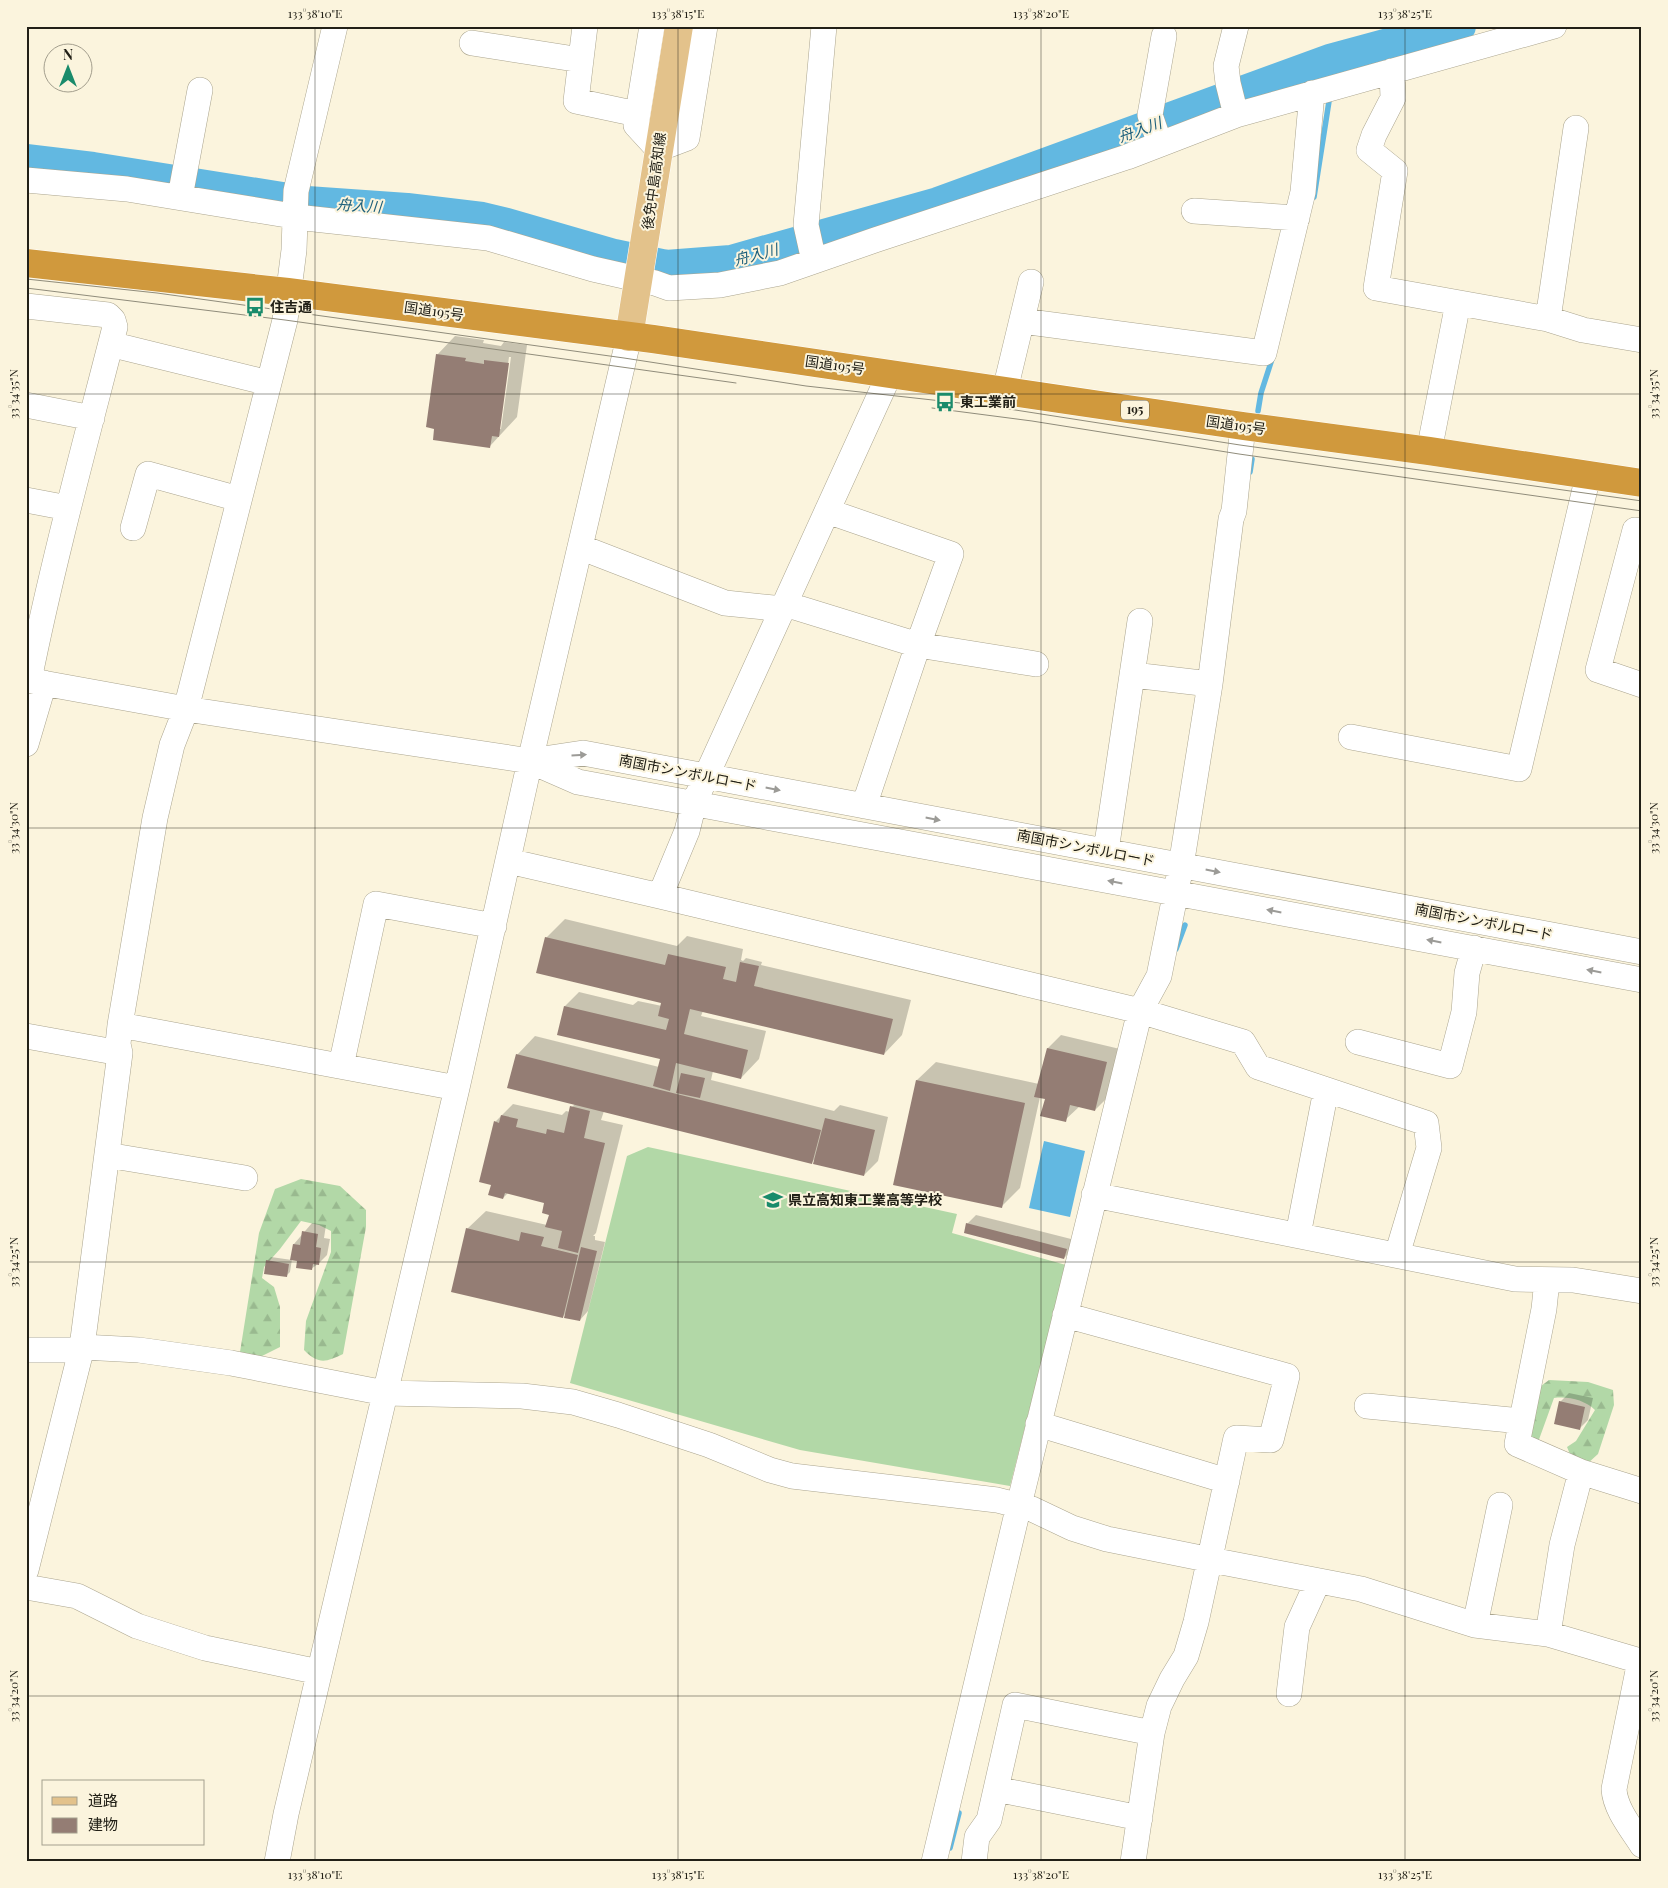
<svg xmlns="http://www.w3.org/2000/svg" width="1668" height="1888" viewBox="0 0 1668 1888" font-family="'Playfair Display','Noto Sans JP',serif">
<defs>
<pattern id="forest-firs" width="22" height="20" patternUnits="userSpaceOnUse" patternTransform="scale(1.25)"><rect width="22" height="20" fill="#b2d8a7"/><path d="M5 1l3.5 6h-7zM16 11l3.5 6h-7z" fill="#99b98f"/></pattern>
</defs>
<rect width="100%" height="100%" fill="#fbf4dd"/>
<path fill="url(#forest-firs)" d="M301,1179L340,1186L366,1210V1227L343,1354C326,1362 319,1365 304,1350L306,1321L331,1252V1231L319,1225L301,1221L280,1249L264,1267L262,1278L274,1287L280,1307V1347L254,1360L240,1352L259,1233L275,1189Z
M1549,1380L1588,1382L1613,1390L1614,1405L1598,1454L1587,1464L1572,1459L1567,1447L1576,1441L1595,1410C1585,1400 1568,1396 1554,1398L1537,1445L1526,1439L1541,1386Z"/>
<path fill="#b2d8a7" d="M648,1147L957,1214L952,1233L1066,1265L1010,1486L800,1450L570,1383L627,1156Z"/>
<path fill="#62b8e1" d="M1044,1141L1085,1151L1070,1217L1029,1208Z"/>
<path fill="#0003" fill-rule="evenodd" d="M455,336L484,340L483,343L501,346L504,342L527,345L517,417L490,446L437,355ZM509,357H511L501,429H499Z
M565,919L677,946L687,936L743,949L741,960L743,961L746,958L762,962L761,965L911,1000L902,1035L884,1054L703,1011L701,1016L766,1031L759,1059L741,1078L713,1071L711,1080L834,1111L840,1105L888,1117L878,1161L864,1175L816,1158L812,1162L604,1111L601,1120L623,1125L596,1233L593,1236H595V1240L605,1242L588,1311L580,1320L567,1312L562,1317L467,1229L486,1211L547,1225L550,1214L546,1202L508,1193L503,1198L492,1184L495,1122L513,1104L562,1115L566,1111L570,1112L572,1107L575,1104L517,1055L535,1036L659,1067L661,1058L559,1034L565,1006L579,992L633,1005L638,1001L662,1006L663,1002L546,938Z
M1061,1035L1120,1049L1109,1096L1095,1110L1080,1106L1065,1120L1046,1098L1040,1097L1020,1188L1002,1206L895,1184L917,1080L936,1062L1039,1084L1048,1048Z
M976,1215L1075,1240L1073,1249L1064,1258L967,1224Z
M312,1223L326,1225L324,1238L330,1239L327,1255L318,1264L311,1269L299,1260L292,1259L290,1272L286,1276L267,1261L271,1257L292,1260L294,1244Z
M1569,1393L1593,1398L1588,1420L1579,1429L1560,1402Z"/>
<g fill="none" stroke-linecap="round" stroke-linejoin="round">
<path stroke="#62b8e1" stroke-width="5.5" d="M1330,61V83
M1314,197L1330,95
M1258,411L1261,393L1273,356
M1250,472L1252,459
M1176,949L1185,925
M950,1848L959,1813"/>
<path stroke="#62b8e1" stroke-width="34" d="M26,161L93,169L307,203L407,210L482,219L507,225L614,256L666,267L731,262L938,204L1330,61L1459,26"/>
</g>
<path fill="#947d74" d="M436,354L466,358L465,361L484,364V360L509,363L499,437L492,436L490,448L433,440L434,429L426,427Z
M545,937L665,965L668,954L726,967L723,979L736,982L740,962L759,966L754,986L893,1019L884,1055L690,1009L684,1034L748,1050L741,1079L676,1063L670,1091L653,1086L660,1059L557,1035L564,1006L666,1030L669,1019L658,1016L661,1003L536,973Z
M1047,1048L1107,1062L1095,1111L1070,1105L1066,1122L1040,1116L1045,1099L1034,1097Z
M516,1054L821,1130L812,1164L507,1088Z
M681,1073L705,1078L700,1098L676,1093Z
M916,1080L1025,1103L1002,1208L893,1185Z
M570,1106L590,1111L584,1138L605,1143L578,1253L558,1248L562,1231L545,1227L549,1215L542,1213L544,1203L505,1193L503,1199L488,1195L491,1185L479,1182L494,1121L499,1123L501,1115L518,1119L516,1127L546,1134L547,1129L564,1133Z
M825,1118L875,1130L864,1176L813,1164Z
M966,1223L1067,1249L1064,1259L964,1233Z
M466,1228L519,1241L521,1232L544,1237L541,1246L578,1255L563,1318L451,1292Z
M302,1231L318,1234L316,1247L321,1248L319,1265L313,1264L312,1270L296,1268L297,1261L290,1260L293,1244L300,1245Z
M581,1247L597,1251L580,1321L564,1318Z
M266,1260L289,1264L287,1277L264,1274Z
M1559,1401L1585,1407L1580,1430L1554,1424Z"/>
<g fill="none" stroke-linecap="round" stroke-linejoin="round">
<defs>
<path id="minor" d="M585,26L576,101L637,114
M652,26L636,125L658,149L687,138L705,26
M472,43L581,60
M1392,71L1393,98L1374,135L1369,150L1395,171L1376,288L1548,319L1576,128
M1236,115L1228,83L1226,66L1236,26
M1160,144L1150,115L1164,36
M26,180L127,189L305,218L488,238L593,269L655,283L669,288L720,285L780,273L875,240L1127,157L1236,115L1554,26
M180,197L200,90
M1194,211L1297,218
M814,261L806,225L824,26
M26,306L108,315L113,320L115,327C85,444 53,561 29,680
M1548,319L1583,330L1642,340
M1022,321L1264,353L1303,192L1312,93
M122,347L269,383
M1005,390L1031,282
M26,405L92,418
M1429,451L1458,303
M26,500L68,508
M827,511L951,554L918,645L864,806
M133,528L148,474L239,499
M1642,531L1635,530L1598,670L1642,685
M580,547L725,603L783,609
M785,604L918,645L1036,664
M1133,675L1210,684
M26,680L186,709L530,761L578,782L1642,980
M1351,737L1519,769L1588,476
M26,744L44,683
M530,761L583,753L1642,952
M1105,851L1107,844L1140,621
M508,861L660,896L1140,1011L1243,1042L1258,1067L1426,1123L1429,1148L1397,1255
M660,896L687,831L694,803L890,373
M120,1025L457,1088
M26,1036L120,1053
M1358,1042L1450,1066L1464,1012L1467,973L1474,948
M341,1066L376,904L494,926
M107,1155L245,1178
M1094,1195L1515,1279L1573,1280L1642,1291
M1298,1235L1326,1090
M1547,1280L1544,1309L1517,1444L1581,1472L1562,1545L1548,1634
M1065,1315L1287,1376L1271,1440L1236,1438L1196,1622L1186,1656L1172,1679L1159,1706L1152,1733L1133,1862
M82,1347L139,1350L231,1363L385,1393L522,1396L573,1402L618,1415L709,1445L770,1470L792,1476L997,1500L1032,1509L1072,1528L1107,1539L1211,1560L1361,1589L1475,1625L1548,1634L1640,1661L1614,1789C1615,1809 1632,1829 1642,1845
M26,1350H82
M1367,1406L1521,1421
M1038,1424L1227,1481
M1581,1472L1642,1491
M26,1570L82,1347L120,1053L118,1044L120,1025L155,818L172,745L186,709L285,320L294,250L296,191L335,26
M26,1587L77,1596L137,1626L205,1648L319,1672
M1475,1625L1500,1505
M1289,1694L1297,1627L1318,1581
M996,1789L1140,1818
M277,1862L286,1814L457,1088L530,761L629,337
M934,1862L1019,1505L1140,1011L1159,976L1181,866L1210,684L1231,519L1234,511L1243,426
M974,1862L977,1837L989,1820L1015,1705L1152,1733"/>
<path id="major" d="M629,337L679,26"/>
<path id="highway" d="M26,263L288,292L653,339L1243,426L1429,451L1642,483"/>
</defs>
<use href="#minor" stroke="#aba58f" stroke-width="26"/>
<use href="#major" stroke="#fff" stroke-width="29"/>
<use href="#highway" stroke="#fff" stroke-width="29"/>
<use href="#minor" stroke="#fff" stroke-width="25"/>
<use href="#major" stroke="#e3c28b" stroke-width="28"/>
<use href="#highway" stroke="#d0993d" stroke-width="28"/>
<path stroke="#908c7b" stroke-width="1" d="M26,279L157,293L624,358L806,386L996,407L1240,445L1642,501
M26,288L285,320L736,383
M932,408L1032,421L1239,454L1642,511"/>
</g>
<defs><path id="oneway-solid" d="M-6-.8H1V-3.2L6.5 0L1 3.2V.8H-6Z" transform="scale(1.25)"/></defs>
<g fill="#9c9b97">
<use href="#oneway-solid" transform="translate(579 755) rotate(-3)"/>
<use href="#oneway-solid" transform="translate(773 789) rotate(11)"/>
<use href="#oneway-solid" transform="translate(933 819) rotate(11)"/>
<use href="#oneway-solid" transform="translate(1213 871) rotate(11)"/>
<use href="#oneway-solid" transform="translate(1115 882) rotate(-169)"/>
<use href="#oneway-solid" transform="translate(1274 911) rotate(-169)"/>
<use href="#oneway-solid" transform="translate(1434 941) rotate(-169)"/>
<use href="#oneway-solid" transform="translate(1594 971) rotate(-169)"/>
</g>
<path fill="none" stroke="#222017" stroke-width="1" stroke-opacity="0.45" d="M315,26V1862M678,26V1862M1041,26V1862M1405,26V1862M26,394H1642M26,828H1642M26,1262H1642M26,1696H1642"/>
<defs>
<symbol id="bus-bare" viewBox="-9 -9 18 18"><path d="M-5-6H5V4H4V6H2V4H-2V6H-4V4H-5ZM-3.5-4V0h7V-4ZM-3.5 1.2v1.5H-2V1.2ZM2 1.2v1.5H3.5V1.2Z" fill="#1a8b6b" stroke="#fbf4dd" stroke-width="2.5" paint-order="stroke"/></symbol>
<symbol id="school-bare" viewBox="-9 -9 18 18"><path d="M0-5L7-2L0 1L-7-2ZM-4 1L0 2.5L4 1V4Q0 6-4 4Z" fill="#1a8b6b" stroke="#fbf4dd" stroke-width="2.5" paint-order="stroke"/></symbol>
</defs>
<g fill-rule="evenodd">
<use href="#bus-bare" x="241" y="293" width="28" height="28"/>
<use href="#bus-bare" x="931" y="388" width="28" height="28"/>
<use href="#school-bare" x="759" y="1186" width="28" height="28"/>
</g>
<g text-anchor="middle" stroke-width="4" stroke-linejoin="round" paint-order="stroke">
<rect fill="#fbf4dd" stroke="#636052" stroke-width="1" x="1121" y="400.5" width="28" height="19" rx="4"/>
<g font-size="12" font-weight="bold" fill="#222017">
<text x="1135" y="414">195</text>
</g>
<g font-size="14" fill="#222017" stroke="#fbf4dd">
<text transform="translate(654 181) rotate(-82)" y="5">後免中島高知線</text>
<text transform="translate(434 311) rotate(8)" y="5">国道195号</text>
<text transform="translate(835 365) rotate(8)" y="5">国道195号</text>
<text transform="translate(1236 425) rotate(8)" y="5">国道195号</text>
<text transform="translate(688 773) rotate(11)" y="5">南国市シンボルロード</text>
<text transform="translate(1086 848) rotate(11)" y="5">南国市シンボルロード</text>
<text transform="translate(1484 922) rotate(11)" y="5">南国市シンボルロード</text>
</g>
<g font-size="14" font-weight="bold" fill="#222017" stroke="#fbf4dd" text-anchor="start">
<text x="270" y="312">住吉通</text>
<text x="960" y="407">東工業前</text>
<text x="788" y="1205">県立高知東工業高等学校</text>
</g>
<g font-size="15" font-style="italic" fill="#1c5f7b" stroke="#fbf4dd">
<text transform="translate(1140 130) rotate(-20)" y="5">舟入川</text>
<text transform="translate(359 206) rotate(4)" y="5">舟入川</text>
<text transform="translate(756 255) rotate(-15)" y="5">舟入川</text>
</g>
</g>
<rect width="1668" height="1888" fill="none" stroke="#fbf4dd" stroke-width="55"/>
<rect x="42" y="1780" width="162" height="65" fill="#fbf4dd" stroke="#a49f8e"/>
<rect x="52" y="1797" width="25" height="8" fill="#e3c28b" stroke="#a49f8e"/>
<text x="88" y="1806" font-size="15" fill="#222017">道路</text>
<rect x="52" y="1818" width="25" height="15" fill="#947d74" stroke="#a49f8e"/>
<text x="88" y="1830" font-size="15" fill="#222017">建物</text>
<g transform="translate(68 68)"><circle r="24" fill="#fbf4dd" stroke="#a49f8e"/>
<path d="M0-4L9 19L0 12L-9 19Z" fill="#1a8b6b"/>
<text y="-8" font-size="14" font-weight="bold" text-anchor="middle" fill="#222017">N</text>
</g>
<rect x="28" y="28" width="1612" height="1832" fill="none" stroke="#222017" stroke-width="2"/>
<g font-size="12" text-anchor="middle" fill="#222017">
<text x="315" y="18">133°38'10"E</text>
<text x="678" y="18">133°38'15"E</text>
<text x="1041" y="18">133°38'20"E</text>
<text x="1405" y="18">133°38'25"E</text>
<text transform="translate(14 394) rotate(-90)" y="4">33°34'35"N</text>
<text transform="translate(1654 394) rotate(-90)" y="4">33°34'35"N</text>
<text transform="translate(14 828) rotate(-90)" y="4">33°34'30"N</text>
<text transform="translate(1654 828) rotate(-90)" y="4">33°34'30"N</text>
<text transform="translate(14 1262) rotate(-90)" y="4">33°34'25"N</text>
<text transform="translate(1654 1262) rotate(-90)" y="4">33°34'25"N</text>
<text transform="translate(14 1696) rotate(-90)" y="4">33°34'20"N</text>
<text transform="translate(1654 1696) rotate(-90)" y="4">33°34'20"N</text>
<text x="315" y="1879">133°38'10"E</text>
<text x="678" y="1879">133°38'15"E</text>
<text x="1041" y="1879">133°38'20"E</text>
<text x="1405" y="1879">133°38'25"E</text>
</g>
</svg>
